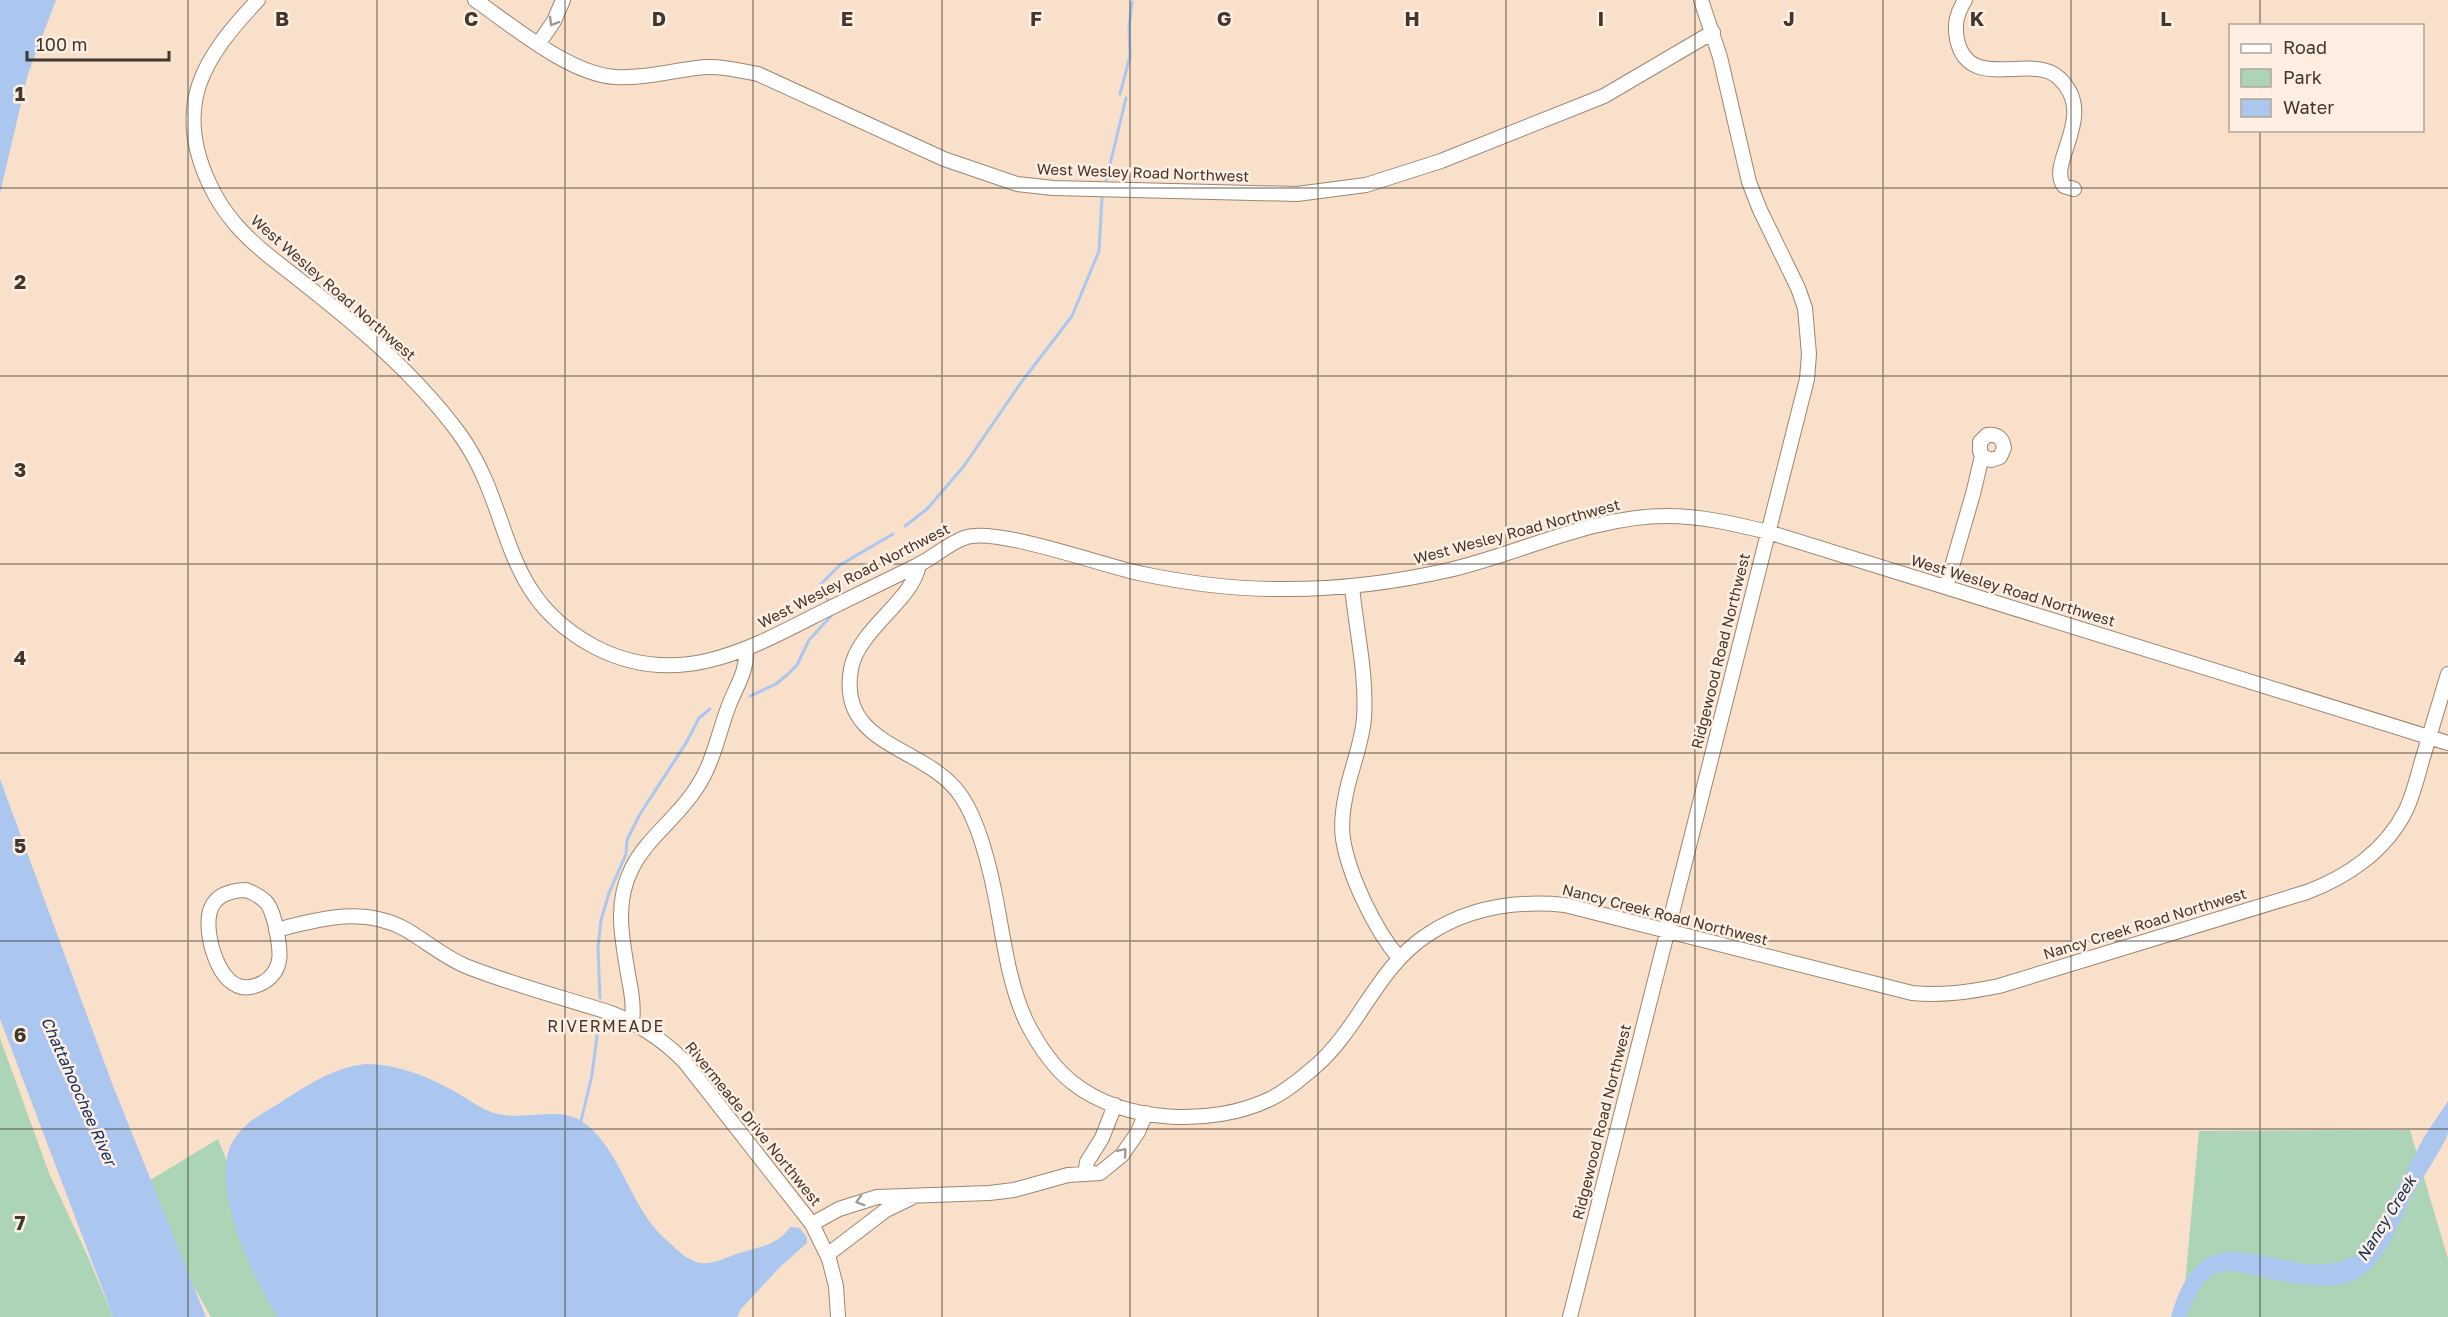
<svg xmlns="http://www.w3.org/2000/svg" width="2448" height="1317" viewBox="0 0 2448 1317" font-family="'Golos Text',sans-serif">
<rect width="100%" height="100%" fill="#f9e0ca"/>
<path fill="#acd4b7" d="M0,1038L49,1173L88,1257L113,1317H0Z
M2410,1130L2448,1259V1317H2182L2199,1131Z
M218,1139L282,1297L362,1317H211L185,1271L147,1182Z"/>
<path fill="#abc7f0" d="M0,0H56L28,74L0,193Z
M0,779L113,1086L206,1317H113L0,1019Z
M365,1064C398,1064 430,1077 459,1094C471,1101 481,1109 494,1113C523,1122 557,1105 583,1122C613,1143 626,1187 646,1216C653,1228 663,1237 673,1246C680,1253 690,1261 700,1263C712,1265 728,1257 739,1253C758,1247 779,1245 790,1227L800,1228L807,1238V1243L780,1267L741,1309L737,1317H278C253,1280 208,1183 233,1141C245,1121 264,1113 283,1101C309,1084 333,1068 365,1064Z
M2448,1101C2448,1111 2448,1123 2448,1133C2446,1143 2419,1183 2412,1196C2398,1223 2387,1259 2360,1277C2333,1295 2279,1280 2248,1274C2236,1272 2224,1268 2213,1275C2200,1283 2191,1303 2187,1317H2171C2207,1183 2300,1308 2367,1246L2424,1137Z"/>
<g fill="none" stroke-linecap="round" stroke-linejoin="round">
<path stroke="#abc7f0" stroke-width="3" d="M1120,94L1130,56L1129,28L1132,2
M1106,181L1126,98
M905,526L927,509L964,466L1020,384L1072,316L1099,251L1102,198
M828,600L820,585L840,565L893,534
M750,696L776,684L787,675L797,665L809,640L834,613
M600,998L598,948L601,920L609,893L626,854L627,840L640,814L686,743L699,718L710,709
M581,1121L592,1075L599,1020"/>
<defs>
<path id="minor" d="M258,0C203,58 173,105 209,183C224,216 246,238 274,260C341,312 411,367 461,436C515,513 497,595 595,647C676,689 746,651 818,614C852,597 886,581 920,564C935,556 948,544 964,538C993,525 1106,567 1143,574C1187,583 1231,589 1276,589C1334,590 1392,583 1449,570C1522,553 1591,516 1667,516C1702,516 1735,524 1768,532L2448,743
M475,0C513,26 569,74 615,77C646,79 677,69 707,67C724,66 741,71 758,74L944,159L1017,184L1053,188L1297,194L1366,185L1441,161L1604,96L1713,32
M1965,0C1957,13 1954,24 1957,39C1968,94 2032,52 2059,78C2099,115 2046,163 2064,186L2074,189
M539,43L554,21L563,0
M919,564C914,600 858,629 851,669C837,748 927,745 961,796C981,825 993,881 999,916C1005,950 1011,989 1026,1021C1037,1043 1054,1068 1073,1083C1124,1123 1212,1127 1270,1099C1287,1091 1304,1076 1318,1064C1360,1026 1378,967 1427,935C1469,907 1515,900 1565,905L1912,993C1942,996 1969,992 1999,986L2307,892C2347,877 2385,851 2405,812C2414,794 2418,773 2424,754C2432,728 2440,701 2448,674
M1352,586C1356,630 1367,674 1364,718C1362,744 1351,768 1346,794C1343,808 1341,825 1343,839C1349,876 1375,930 1399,958
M1946,587L1973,494L1982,456L1980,451V442L1987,435C1997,434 2003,438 2004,448L2000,457L1991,460L1982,456
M246,890C254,893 260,896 266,902C272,909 274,919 276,928C280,948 285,969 264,982C234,999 219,972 212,948C204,916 207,891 246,890Z
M276,930C319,919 363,906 405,929C426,941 445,958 468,967C514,985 564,998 611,1013C640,1024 662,1039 684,1061L812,1224L829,1259L836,1286L838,1317
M632,1021C634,1007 632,994 629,980C623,942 613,905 632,868C647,838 677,818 695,790C713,765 718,734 729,705C736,687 748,670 746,649
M1085,1174L1087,1162L1102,1138L1115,1105
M812,1224L839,1209L877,1197L989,1193L1014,1190L1068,1175L1100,1173L1122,1155L1138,1132L1146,1113
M827,1255L886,1210L911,1198
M1570,1317L1807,379L1809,354L1805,308L1798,288L1760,210L1749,182L1720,57L1701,0"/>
</defs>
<use href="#minor" stroke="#9d8672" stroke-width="16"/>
<use href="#minor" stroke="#fff" stroke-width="14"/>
</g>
<defs><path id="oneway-chevron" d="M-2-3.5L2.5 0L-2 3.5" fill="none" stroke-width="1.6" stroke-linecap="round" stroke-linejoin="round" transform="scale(1.5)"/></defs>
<g stroke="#a09b96">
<use href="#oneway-chevron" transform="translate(553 22) rotate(121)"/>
<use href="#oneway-chevron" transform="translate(1123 1152) rotate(-50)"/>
<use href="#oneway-chevron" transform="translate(860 1201) rotate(163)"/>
</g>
<path fill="none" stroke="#41372e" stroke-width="1.5" stroke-opacity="0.55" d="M188,0V1317M377,0V1317M565,0V1317M753,0V1317M942,0V1317M1130,0V1317M1318,0V1317M1506,0V1317M1695,0V1317M1883,0V1317M2071,0V1317M2260,0V26M2260,130V1317M0,188H2448M0,376H2448M0,564H2448M0,753H2448M0,941H2448M0,1129H2448"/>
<g text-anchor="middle" stroke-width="5" stroke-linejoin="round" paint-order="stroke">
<g font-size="15" fill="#41372e" stroke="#ffefe2">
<text transform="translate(1143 173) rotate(2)" y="5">West Wesley Road Northwest</text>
<text transform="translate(333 288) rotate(41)" y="5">West Wesley Road Northwest</text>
<text transform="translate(1517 532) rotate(-15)" y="5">West Wesley Road Northwest</text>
<text transform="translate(854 576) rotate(-27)" y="5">West Wesley Road Northwest</text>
<text transform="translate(2013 591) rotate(17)" y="5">West Wesley Road Northwest</text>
<text transform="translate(1721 651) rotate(-76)" y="5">Ridgewood Road Northwest</text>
<text transform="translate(1665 915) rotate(14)" y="5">Nancy Creek Road Northwest</text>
<text transform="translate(2145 924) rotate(-17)" y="5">Nancy Creek Road Northwest</text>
<text transform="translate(1602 1122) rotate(-76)" y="5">Ridgewood Road Northwest</text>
<text transform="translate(753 1124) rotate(51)" y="5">Rivermeade Drive Northwest</text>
</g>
<g font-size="16" letter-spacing="1.5" fill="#41372e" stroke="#ffefe2">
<text x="606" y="1032">RIVERMEADE</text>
</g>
<g font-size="16" font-style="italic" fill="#0f3062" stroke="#ffefe2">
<text transform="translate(79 1091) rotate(66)" y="6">Chattahoochee River</text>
<text transform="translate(2386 1218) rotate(-58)" y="6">Nancy Creek</text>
</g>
</g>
<g font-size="20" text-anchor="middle" font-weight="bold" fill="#41372e" stroke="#ffefe2" stroke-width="5" stroke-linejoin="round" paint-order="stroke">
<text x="282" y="26">B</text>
<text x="471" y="26">C</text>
<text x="659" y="26">D</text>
<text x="847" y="26">E</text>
<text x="1036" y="26">F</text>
<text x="1224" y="26">G</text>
<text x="1412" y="26">H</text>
<text x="1601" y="26">I</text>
<text x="1789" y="26">J</text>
<text x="1977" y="26">K</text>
<text x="2166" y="26">L</text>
<text x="20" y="101">1</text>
<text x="20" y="289">2</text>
<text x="20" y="477">3</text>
<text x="20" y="665">4</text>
<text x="20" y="853">5</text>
<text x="20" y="1042">6</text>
<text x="20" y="1230">7</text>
</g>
<rect x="2229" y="24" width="195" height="108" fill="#ffefe2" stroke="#b3a59a" stroke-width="1.5"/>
<rect x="2241" y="44" width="30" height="9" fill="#ffffff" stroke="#b3a59a" stroke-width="1.5"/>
<text x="2283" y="54" font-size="18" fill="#41372e">Road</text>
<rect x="2241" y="69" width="30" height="18" fill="#acd4b7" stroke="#b3a59a" stroke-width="1.5"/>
<text x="2283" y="84" font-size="18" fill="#41372e">Park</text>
<rect x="2241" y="99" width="30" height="18" fill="#abc7f0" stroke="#b3a59a" stroke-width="1.5"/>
<text x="2283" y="114" font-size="18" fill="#41372e">Water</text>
<path d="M27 51v9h142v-9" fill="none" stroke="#41372e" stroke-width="3"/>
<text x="36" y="51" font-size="18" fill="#41372e" stroke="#ffefe2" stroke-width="4.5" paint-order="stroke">100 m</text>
</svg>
